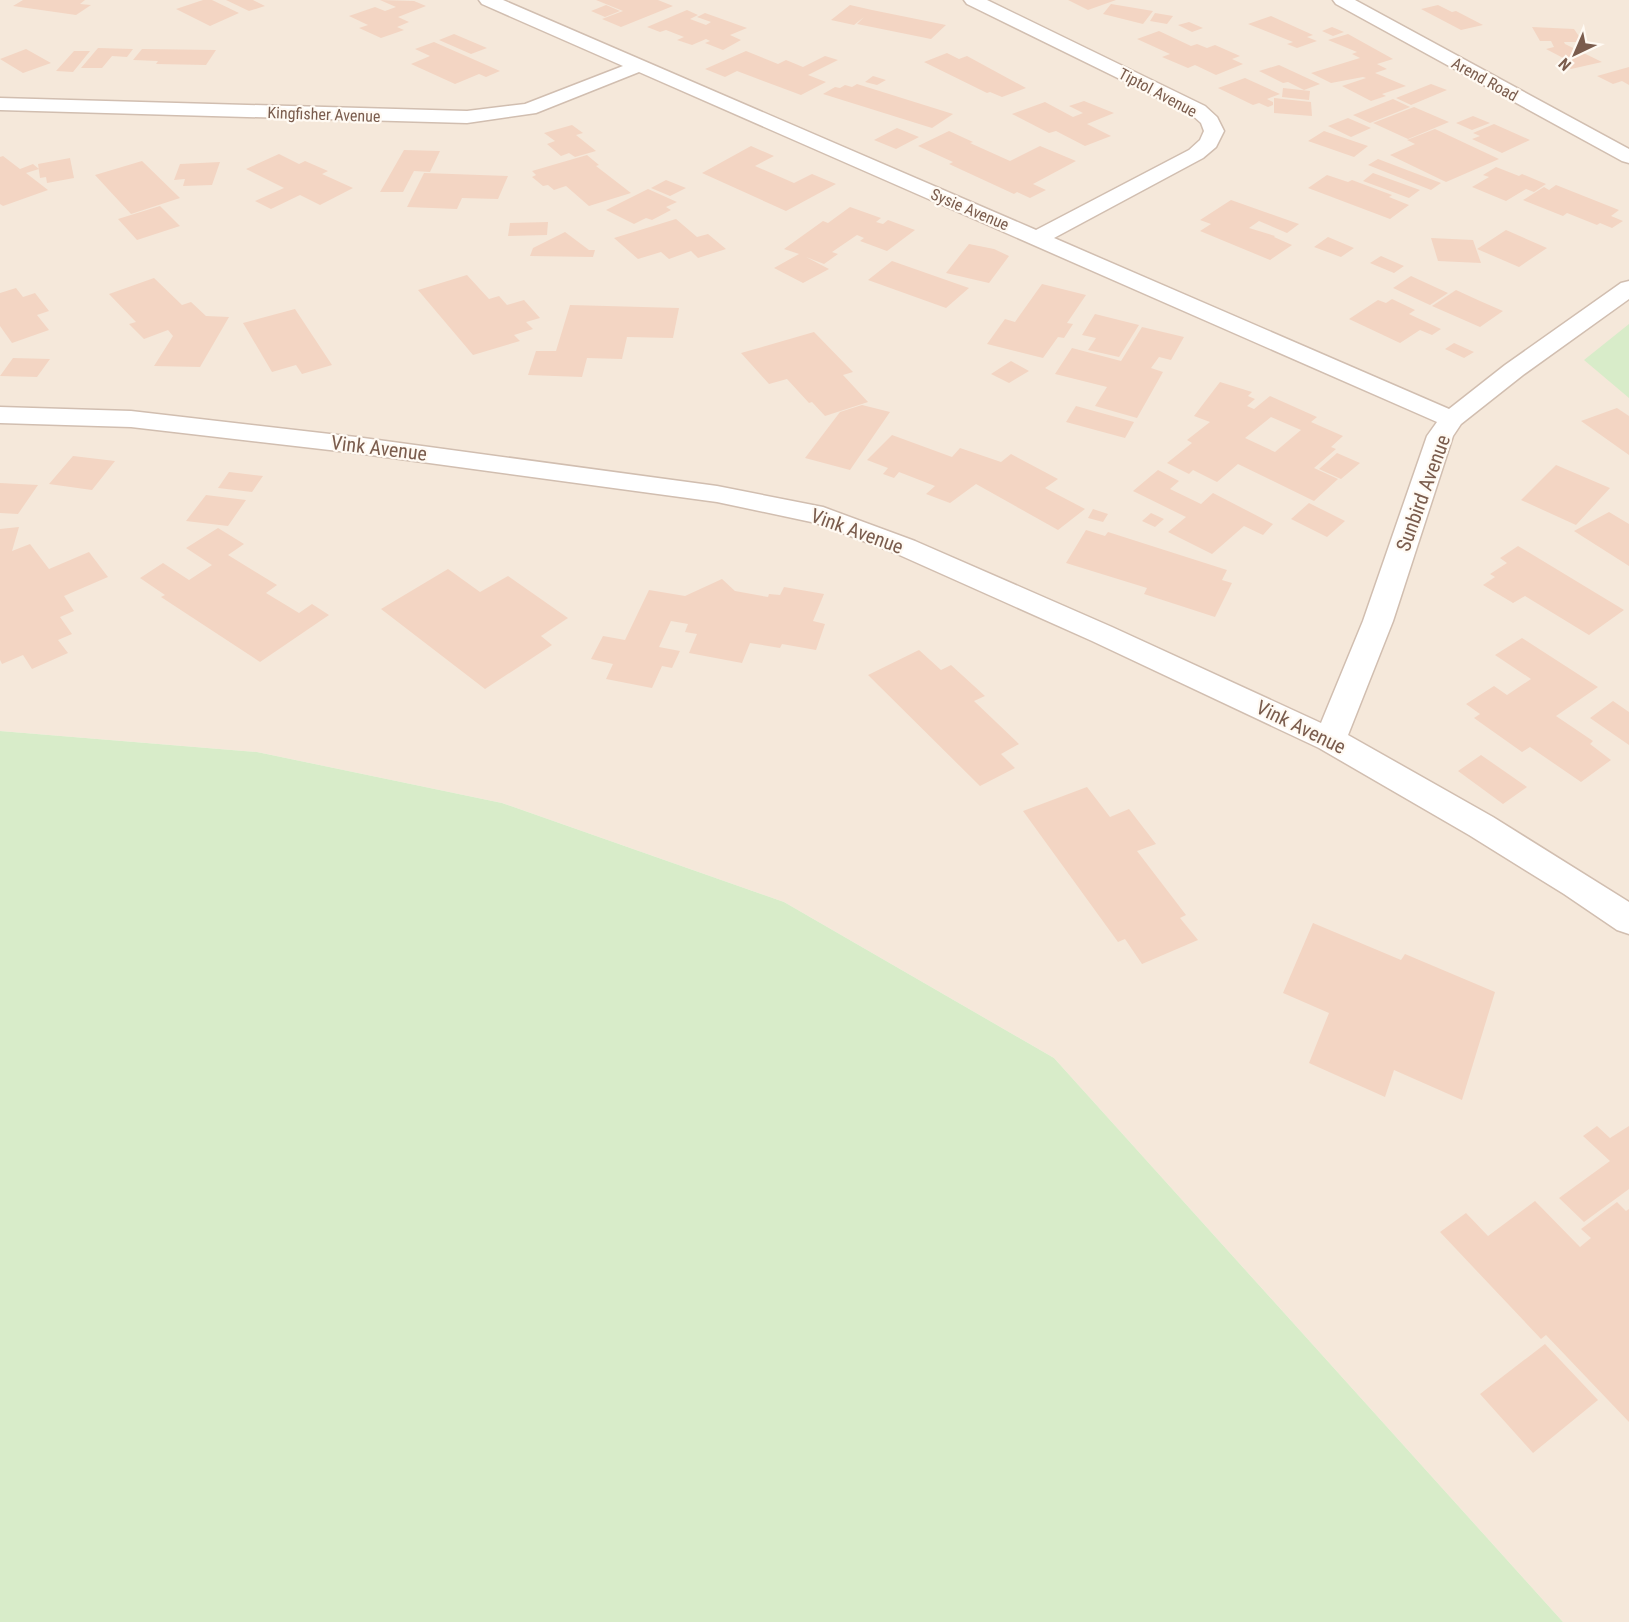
<svg xmlns="http://www.w3.org/2000/svg" width="1629" height="1622" viewBox="0 0 1629 1622" font-family="'Roboto Condensed',sans-serif">
<rect width="100%" height="100%" fill="#fdf6ec"/>
<path fill="#f5e8da" d="M0,0H1629V1622H1563L1054,1058L784,902L502,803L257,752L0,731Z"/>
<path fill="#d8ecc9" d="M1629,324V398L1584,360Z
M0,731L257,752L502,803L784,902L1054,1058L1563,1622H0Z"/>
<path fill="#f3d5c3" fill-rule="evenodd" d="M23,0H85L80,4L91,5L76,15L13,6Z
M203,0H212L239,13L210,26L176,9Z
M226,0H253L265,6L249,11Z
M380,0L414,1L426,6L398,17L409,22L397,27L404,30L381,38L359,28L368,25L349,16L375,7L385,11L396,7Z
M596,0H658L673,6L621,27L602,19L623,11Z
M1068,0H1116L1088,10Z
M1111,4L1153,11L1143,24L1103,14Z
M606,5L620,11L605,17L591,11Z
M850,5L872,10L946,25L931,39L857,24L864,17L854,25L831,20Z
M1438,5L1452,12L1456,11L1483,25L1461,30L1421,9Z
M687,10L698,15L690,19L706,25L711,22L697,17L705,13L747,28L730,35L741,40L723,50L705,43L710,41L706,39L692,45L677,40L684,37L666,30L660,32L647,27Z
M1155,13L1173,16L1167,24L1150,21Z
M1271,16L1313,35L1307,37L1317,41L1297,48L1287,44L1293,42L1248,24Z
M1189,22L1203,28L1192,32L1178,25Z
M1332,27L1344,32L1333,36L1322,31Z
M1532,27L1574,29L1583,42H1564L1565,44L1602,62L1571,69L1558,62L1567,60L1546,49L1554,47L1551,41H1540Z
M1159,31L1191,46L1197,44L1207,48L1215,45L1240,56L1232,59L1243,64L1216,75L1195,65L1188,68L1162,57L1170,54L1137,39Z
M454,34L487,48L471,54L439,40Z
M1348,34L1393,59L1377,64L1387,69L1375,73L1406,86L1382,94L1386,96L1371,101L1342,86L1366,78L1363,77L1331,83L1311,73L1360,58L1352,54L1357,52L1328,40Z
M434,42L500,71L486,77L479,74L455,84L411,64L430,56L415,49Z
M98,48L133,49L127,57L112,56L102,68H81Z
M26,49L51,63L23,73L0,59Z
M142,49L216,50L206,65L156,64L158,61L133,60Z
M74,51H90L73,72L56,71Z
M746,51L778,64L786,60L803,67L825,56L838,60L808,75L826,82L801,95L737,71L725,77L705,69Z
M947,53L959,59L967,56L1026,88L1002,97L990,92L987,93L924,62Z
M1279,65L1320,84L1304,90L1288,82L1283,83L1259,71Z
M1629,67V85L1622,81L1613,84L1597,76Z
M873,76L886,80L877,85L865,82Z
M1245,78L1280,94L1267,99L1273,102V105L1268,107L1259,103L1253,105L1218,88Z
M857,84L953,114L932,128L823,94L835,87L840,88L845,85L852,87Z
M1431,84L1447,90L1411,105L1396,98Z
M1283,88L1310,91L1309,100L1282,97Z
M1274,98L1311,102L1312,116L1274,113Z
M1393,99L1410,107L1370,123L1353,115Z
M1084,101L1114,113L1087,124L1111,136L1085,146L1056,131L1049,133L1012,114L1045,102L1073,117L1083,113L1069,106Z
M1414,107L1449,122L1408,139L1373,123Z
M1473,116L1490,123L1472,130L1456,123Z
M1348,118L1371,128L1351,137L1328,126Z
M1494,124L1530,140L1502,153L1472,139L1480,136L1473,133Z
M572,125L583,133L576,135L596,151L575,157L569,153L561,156L547,144L555,141L544,133Z
M897,128L919,137L896,149L874,140Z
M1435,129L1499,159L1446,182L1390,155L1415,144L1407,140Z
M949,131L973,142L970,143L1010,161L1040,146L1076,161L1033,184L1046,190L1030,198L1017,192L1014,194L949,164L953,162L918,146Z
M1324,131L1368,146L1354,157L1308,141Z
M751,146L774,156L755,166L794,183L812,174L836,184L786,211L702,173Z
M404,150L440,151L430,172L414,171L403,192H380Z
M279,154L299,164L305,161L328,171L322,174L353,188L320,205L300,195L271,209L255,201L284,188L246,169Z
M587,155L599,165L596,166L631,193L589,206L566,186L554,190L548,185L543,186L532,177L536,175L532,171Z
M3,156L20,169L33,164L39,169L26,173L48,190L3,206L0,204V157Z
M70,158L74,178L47,183L46,177L40,178L38,164Z
M1378,159L1441,183L1431,190L1368,165Z
M142,161L180,198L131,214L95,175Z
M220,162L212,185L183,186L185,179L174,180L180,164Z
M1496,167L1519,176L1522,174L1546,184L1534,192L1526,189L1506,201L1472,187L1489,177L1483,175Z
M424,173L508,176L498,199L462,198L457,209L407,207Z
M1373,173L1420,190L1409,198L1363,181Z
M1327,175L1348,182L1352,180L1392,195L1389,197L1409,205L1390,219L1308,188Z
M666,180L686,188L670,196L651,188Z
M1556,185L1619,210L1611,216L1623,221L1612,228L1600,223L1597,225L1567,213L1563,216L1523,200L1544,187L1549,190Z
M648,189L677,202L666,207L671,210L652,220L646,218L634,224L606,210Z
M1231,200L1299,224L1287,233L1259,221L1249,228L1275,236L1274,237L1292,245L1270,260L1200,231L1211,224L1200,220Z
M160,206L180,226L137,240L118,219Z
M850,207L881,218L876,222L883,224L888,220L915,230L887,251L860,241L864,238L857,235L832,252L838,254L824,264L806,257L829,269L803,283L774,268L799,254L784,249L823,221L828,223Z
M676,219L697,237L708,234L726,249L698,258L691,251L669,259L661,252L638,259L614,238Z
M548,222L547,235L508,236L510,223Z
M1506,230L1547,248L1519,267L1477,249Z
M565,232L589,250H595L593,257L530,256L533,248Z
M1328,237L1354,248L1341,257L1314,247Z
M1431,238L1473,240L1481,263L1438,261Z
M969,244L994,249L1009,256L989,283L946,273Z
M1381,256L1404,266L1394,273L1370,263Z
M892,261L969,288L946,308L868,280Z
M467,275L489,299L499,296L507,305L524,300L540,318L526,322L533,329L514,335L520,341L473,355L418,290Z
M1411,276L1448,293L1430,305L1393,288Z
M154,278L182,305L191,302L206,316L229,317L200,367L154,366L173,336L168,330L144,339L129,324L136,322L109,294Z
M1042,284L1086,295L1067,323L1073,324L1064,338L1058,337L1043,358L987,344L1005,319L1015,322Z
M16,288L23,297L35,293L49,311L37,315L49,330L12,343L0,326V293Z
M1456,290L1480,301L1503,311L1480,327L1432,306Z
M1392,299L1415,310L1409,314L1441,329L1432,335L1420,330L1400,343L1349,319L1378,300L1386,303Z
M570,305L679,308L673,338L627,337L622,359L587,358L582,377L528,375L536,351H556Z
M295,309L332,365L302,374L296,365L272,372L243,323Z
M1095,314L1139,325L1119,357L1088,350L1096,338L1082,335Z
M1142,327L1184,337L1171,360L1159,357L1151,368L1163,372L1137,418L1095,406L1107,387L1055,374L1072,348L1121,361Z
M814,332L853,372L843,375L868,402L825,416L812,402L809,403L787,379L769,384L741,353Z
M1454,343L1474,352L1464,358L1445,349Z
M13,358L50,359L37,377L0,376Z
M1011,361L1029,371L1009,383L991,374Z
M1220,382L1252,392L1248,396L1255,399L1247,406L1254,409L1270,396L1317,417L1311,422L1343,436L1331,447L1336,449L1314,468L1338,479L1314,501L1238,464L1217,482L1193,470L1189,474L1167,463L1192,443L1187,440L1210,422L1194,416ZM1271,417L1301,430L1275,452L1245,438Z
M862,405L890,412L850,470L805,458L840,412Z
M1076,406L1134,422L1125,438L1066,422Z
M1617,408L1629,416V455L1581,421Z
M892,435L952,457L960,448L1001,462L1011,454L1058,479L1045,488L1085,509L1058,530L976,484L950,503L926,494L935,486L899,472L894,478L883,474L888,468L867,460Z
M1337,453L1360,463L1341,479L1319,469Z
M73,456L115,461L92,490L49,484Z
M1556,465L1610,488L1576,525L1521,500Z
M1158,470L1179,481L1170,489L1201,504L1213,493L1273,524L1263,535L1244,526L1212,554L1168,532L1186,517L1133,491Z
M229,472L263,476L252,492L218,488Z
M0,483L38,485L18,514L0,513Z
M206,495L246,500L228,526L186,521Z
M1309,503L1345,521L1327,537L1291,519Z
M1093,509L1108,514L1103,522L1088,518Z
M1609,512L1629,524V566L1574,531Z
M1151,513L1164,519L1155,527L1142,521Z
M19,527L12,551L30,544L49,569L89,552L108,577L64,596L74,611L60,617L72,634L58,640L68,653L32,669L23,655L2,664L0,660V529Z
M218,528L244,544L228,555L277,585L266,593L299,613L312,604L329,615L260,662L161,597L165,595L140,578L163,563L189,580L212,565L186,548Z
M1086,530L1105,536L1108,532L1227,570L1222,580L1232,583L1215,617L1144,594L1147,588L1066,563Z
M1518,546L1624,610L1589,635L1525,596L1513,603L1483,585L1495,577L1490,574L1507,563L1500,558Z
M448,569L480,592L508,576L568,618L541,636L552,645L485,689L381,609Z
M722,579L735,591L768,597L769,594L780,595L784,587L824,594L813,621L825,624L816,650L782,644L780,648L750,643L742,663L689,653L697,634L685,632L688,624L671,621L659,647L680,651L672,668L662,666L652,688L606,679L613,664L591,659L603,636L625,640L649,590L685,596Z
M1522,638L1598,687L1556,716L1593,741L1590,744L1611,760L1581,782L1530,747L1522,752L1474,718L1480,714L1466,704L1494,686L1507,695L1531,679L1495,655Z
M919,650L941,670L951,665L985,696L974,701L1019,744L1001,754L1015,768L980,786L868,675Z
M1613,701L1629,712V745L1590,718Z
M1481,755L1527,787L1503,804L1458,771Z
M1087,787L1110,817L1129,809L1156,844L1137,851L1186,915L1180,918L1198,940L1142,964L1125,939L1118,942L1023,811Z
M1313,923L1401,960L1405,954L1495,992L1462,1100L1394,1070L1385,1097L1309,1063L1329,1013L1283,993Z
M1597,1126L1610,1138L1629,1126V1189L1584,1222L1559,1198L1610,1161L1583,1136Z
M1535,1201L1580,1247L1591,1238L1581,1229L1617,1202L1626,1211L1629,1209V1422L1546,1335L1541,1339L1440,1232L1466,1213L1488,1236Z
M1545,1344L1598,1400L1533,1453L1480,1394Z"/>
<g fill="none" stroke-linecap="round" stroke-linejoin="round">
<defs>
<path id="street" d="M479,0H503L1036,230L1189,150L1200,140L1204,131L1201,123L1191,114L967,4L964,0H987L1205,106L1217,117L1224,131L1216,147L1203,158L1054,238L1449,409L1505,365L1621,283L1629,281V299L1523,375L1461,424L1453,436L1393,621L1348,735L1493,817L1629,902V934L1617,930L1564,894L1469,835L1319,748L1092,641L895,553L816,523L717,502L356,453L131,427L0,423V407L131,411L356,437L717,486L823,507L915,541L1112,627L1321,723L1363,621L1427,436L1437,422L639,72L536,113L467,123L0,110V98L467,111L525,104L623,66L482,4Z
M1333,0H1355L1629,149V163L1622,161L1336,4Z"/>
</defs>
<use href="#street" stroke="#d1beb0" stroke-width="3"/>
<use href="#street" fill="#fff" fill-rule="evenodd"/>
</g>
<g text-anchor="middle" stroke-width="4.5" stroke-linejoin="round" paint-order="stroke">
<g font-size="16" fill="#7a5c4d" stroke="#fffaf3">
<text transform="translate(1485 79) rotate(29)" y="6">Arend Road</text>
<text transform="translate(1158 92) rotate(28)" y="6">Tiptol Avenue</text>
<text transform="translate(324 114) rotate(2)" y="6">Kingfisher Avenue</text>
<text transform="translate(970 209) rotate(23)" y="6">Sysie Avenue</text>
</g>
<g font-size="20" fill="#7a5c4d" stroke="#fffaf3">
<text transform="translate(379 448) rotate(7)" y="7">Vink Avenue</text>
<text transform="translate(1423 493) rotate(-70)" y="7">Sunbird Avenue</text>
<text transform="translate(857 531) rotate(20)" y="7">Vink Avenue</text>
<text transform="translate(1301 727) rotate(26)" y="7">Vink Avenue</text>
</g>
</g>
<g transform="translate(1575 54) rotate(224)" stroke="#fffaf3" stroke-width="4.5" paint-order="stroke">
<path d="M0-4.5L10 22L0 15L-10 22Z" fill="#7a5c4d"/>
<text y="-9" font-size="16" font-weight="bold" text-anchor="middle" fill="#7a5c4d">N</text>
</g>
</svg>
